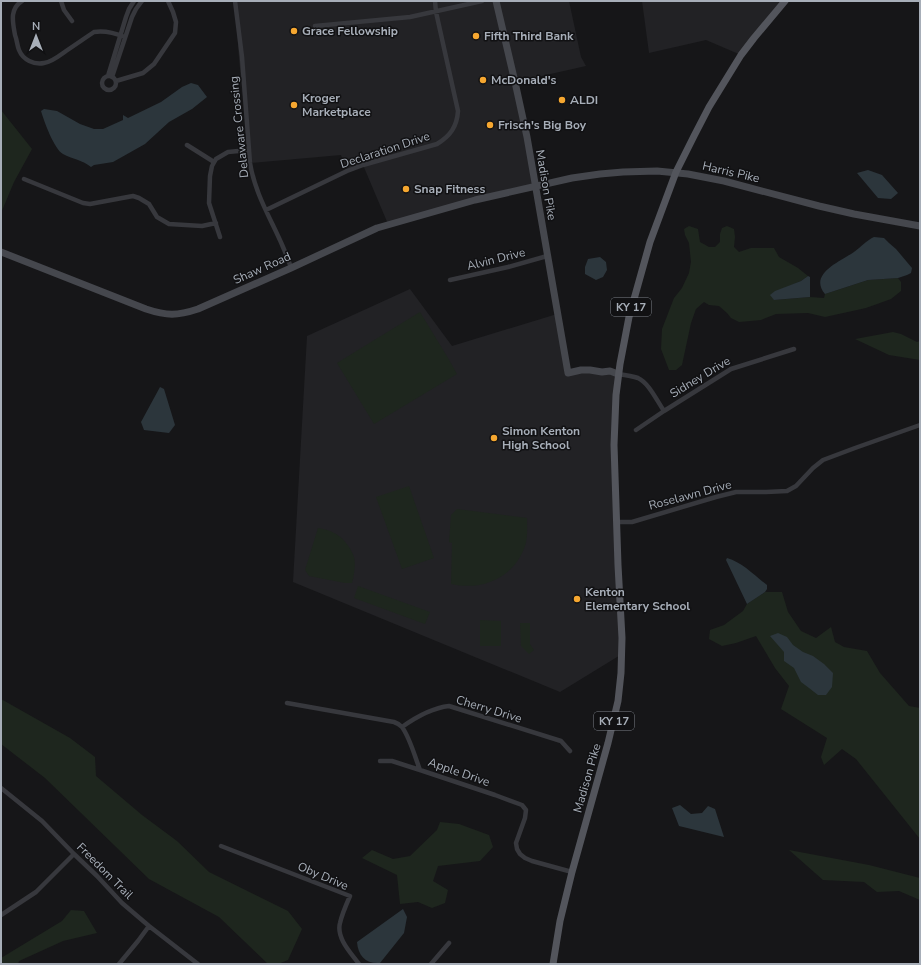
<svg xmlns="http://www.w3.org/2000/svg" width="921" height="965" viewBox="0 0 921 965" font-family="'Nunito Sans',sans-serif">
<rect width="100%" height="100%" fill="#161618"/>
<path fill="#222225" d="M235,1H569L581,57L586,66L515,82L536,187L388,224L363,165L347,171L341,155L250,163L239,59Z
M642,1H785L741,55L706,40L649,53Z
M410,289L452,346L557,314L568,373L581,370L618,374L616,395L622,654L560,692L293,582L307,336Z"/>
<path fill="#1e261e" d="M1,110L32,149L14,182L1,213Z
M689,226L698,229L700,242L709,247H715L720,242V234L722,228L727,226L734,229L735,237L734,247L739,252L751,248H774L779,257L798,268L808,276L801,281L775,292L774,300L810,297L824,298L825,294L868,280L898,278L901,282V291L891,299L866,308L825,317L808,313L776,314L761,320L739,322L731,318L727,313L719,306L709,305L704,302L696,309L691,323L682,365L676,370H669L661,349L662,329L674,298L682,288L689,273L691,262L689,243L685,235L684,229Z
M420,312L448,358L457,374L374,424L337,363Z
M893,332L901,334L917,342L920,341V360L889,355L855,339Z
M409,486L434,558L402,569L376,497Z
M457,509L527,518C527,527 528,537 525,546C514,578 482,591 451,584L452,543L449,542L451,515Z
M318,528C323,529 329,530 334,533C343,537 351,548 354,557C356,565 354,575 352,583H345L309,576L305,570Z
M358,586L430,612L425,624L354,598Z
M765,592H782L788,612L801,631L816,638L831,627L835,642L844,647L867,651L880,673L909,706L920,708V839L856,759L842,749L824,765L821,757L827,738L781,709L789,686L775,668L756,636L736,643L722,646L709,639L710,630L724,625L743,611L747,604Z
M480,620L501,621V646H480Z
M520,623H530V644L534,650L529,654L521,646Z
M1,699L70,738L95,757L96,776L142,815L177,841L209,872L288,911L302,929L288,960L278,964H268L219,917L149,879L45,778L1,744Z
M440,822L459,824L489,835L493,847L480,861L438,866L433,881L448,890L445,903L432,908L418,902L400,904L397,875L362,858L372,850L393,859L410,856L437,830Z
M789,850L869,865L920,878V900L899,891L877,892L864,882L823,880Z
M71,910L84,911L97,933L63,941L19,961L18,964H1V958L62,921Z"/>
<path fill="#2c363c" d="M191,83L198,85L207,97L192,109L169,122L145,144L113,162L94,165L91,167C83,160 72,159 63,154C54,149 44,121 41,111L44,109L57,111L80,124L94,129H103L123,120V115L128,118L161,102L182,87Z
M868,170L882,175L898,193L891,199L878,198L857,173Z
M874,237L884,238L889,243L896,249L912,268L911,273L907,275L898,278L868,280L825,294C808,274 841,261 854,252C861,247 867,240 874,237Z
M600,257L606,262L607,270L603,277L596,280L585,274V267L588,259Z
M808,276L810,277V297L774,300L770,295L775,291L801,281Z
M160,387L164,389L175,425L169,433L144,430L141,422Z
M727,558C742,562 755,576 767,585V589L765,592L747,604L726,560Z
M778,633L787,637L793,645L803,652L813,656L824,664L833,673L832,687L826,695H818L809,688L801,682L794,668L784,661V652L770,636Z
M680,805L691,814L702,813L708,806L715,809L724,837L679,826L672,808Z
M403,909L407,917L404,933L380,963C366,964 358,956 357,942Z"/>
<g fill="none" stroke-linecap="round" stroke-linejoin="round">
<path stroke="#37383d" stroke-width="4.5" d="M22,1C9,9 13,23 15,35C17,40 17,45 19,50C23,60 34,65 44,63C52,62 59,56 66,51C75,45 85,38 94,32C105,30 115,33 125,37
M61,1L64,10L72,21
M235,1L242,57L250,163C255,194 271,219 283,247C286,254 289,261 291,268
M315,26L410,17L482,1
M102 83a7 7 0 1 1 14 0a7 7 0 1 1-14 0Z
M108,76L126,17L129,9L134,1
M112,77L132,17L136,9L142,1
M116,81L143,73L154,64L175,33L176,22L173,12L168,1
M187,145L214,162
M24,179L83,203L90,204L133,196L139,198L149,204L157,217L169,224L202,226L216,223
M266,210L347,171L363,165L437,144C450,136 457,127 458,111L436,12L435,1
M220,237L209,203L210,176L212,166L216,159L228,152L249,150
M450,280L508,267L547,256
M618,374C625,375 632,376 638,378C649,383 657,401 664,411
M636,430L664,411L731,369L794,349
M616,522H632L716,497L736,492H766L787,491L796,486L813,468L823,460L855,448L920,425
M287,703L394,722C397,723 400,725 402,727C410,738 415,757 420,770L495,795L522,805L526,810L525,818L516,843L517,849L520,854L525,858L532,861L572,872
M402,727C416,717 431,708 449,706L561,741L570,751
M380,761H392L420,770
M1,788L42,821L74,854L97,876L122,903L149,926L198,964
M221,846L350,896C346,905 342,914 340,923C336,938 351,953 359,964
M1,915L36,892L74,854
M119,964L138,941L149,926
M431,964L449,943"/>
<path stroke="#45474d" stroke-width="7" d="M496,1L515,82L527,137L568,373L581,370H590L602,372L610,371L618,374
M1,252L146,309C167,316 177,316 198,309L291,268L377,228L475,200L572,178L600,174L623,172L657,171L688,174L724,181L819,206L854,214L920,226"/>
<path stroke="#53555c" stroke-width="7" d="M553,964L560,921L572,872L608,743L618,701L621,673L622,638L618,565L614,445L616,395L620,364L629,317L650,242L676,172L694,136L709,107L741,55L754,38L785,1"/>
</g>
<g fill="#f6a730" stroke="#111113" stroke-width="1.5">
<circle cx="294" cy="31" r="4"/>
<circle cx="476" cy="36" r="4"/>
<circle cx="483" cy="80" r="4"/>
<circle cx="562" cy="100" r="4"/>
<circle cx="294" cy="105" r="4"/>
<circle cx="490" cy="125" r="4"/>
<circle cx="406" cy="189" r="4"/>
<circle cx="494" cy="438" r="4"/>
<circle cx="577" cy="599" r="4"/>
</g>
<g text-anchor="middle" stroke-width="3" stroke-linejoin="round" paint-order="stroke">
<g fill="#111113" stroke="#7a7f86" stroke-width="1">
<rect x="611" y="298" width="40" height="18" rx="3"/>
<rect x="594" y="712" width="40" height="18" rx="3"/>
</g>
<g font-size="11" font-weight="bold" fill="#a7aeb8">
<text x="631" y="311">KY 17</text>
<text x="614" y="725">KY 17</text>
</g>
<g font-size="12" font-weight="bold" fill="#a7aeb8" stroke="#111113" text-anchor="start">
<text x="302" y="35">Grace Fellowship</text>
<text x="484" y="40">Fifth Third Bank</text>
<text x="491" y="84">McDonald's</text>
<text x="302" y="102">Kroger<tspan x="302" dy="14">Marketplace</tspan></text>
<text x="570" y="104">ALDI</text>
<text x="498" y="129">Frisch's Big Boy</text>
<text x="414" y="193">Snap Fitness</text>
<text x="502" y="435">Simon Kenton<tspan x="502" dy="14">High School</tspan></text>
<text x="585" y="596">Kenton<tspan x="585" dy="14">Elementary School</tspan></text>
</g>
<g font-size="12" fill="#a7aeb8" stroke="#111113">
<text transform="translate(239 127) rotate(-96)" y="4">Delaware Crossing</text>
<text transform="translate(385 150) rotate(-18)" y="4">Declaration Drive</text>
<text transform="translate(731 172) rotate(13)" y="4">Harris Pike</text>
<text transform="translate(546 185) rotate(80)" y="4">Madison Pike</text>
<text transform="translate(496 259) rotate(-14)" y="4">Alvin Drive</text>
<text transform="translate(262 268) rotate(-24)" y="4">Shaw Road</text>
<text transform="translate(700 377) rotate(-31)" y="4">Sidney Drive</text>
<text transform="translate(690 495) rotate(-15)" y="4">Roselawn Drive</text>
<text transform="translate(489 709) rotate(17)" y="4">Cherry Drive</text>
<text transform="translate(459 772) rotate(19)" y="4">Apple Drive</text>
<text transform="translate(587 778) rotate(-74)" y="4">Madison Pike</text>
<text transform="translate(105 871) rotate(45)" y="4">Freedom Trail</text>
<text transform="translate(323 876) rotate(23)" y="4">Oby Drive</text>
</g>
</g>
<rect width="921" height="965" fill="none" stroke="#a7aeb8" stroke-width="4"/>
<g transform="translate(36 36)" stroke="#111113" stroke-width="3" paint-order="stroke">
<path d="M0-3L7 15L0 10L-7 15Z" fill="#a7aeb8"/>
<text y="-6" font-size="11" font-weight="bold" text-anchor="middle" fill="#a7aeb8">N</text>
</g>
</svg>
